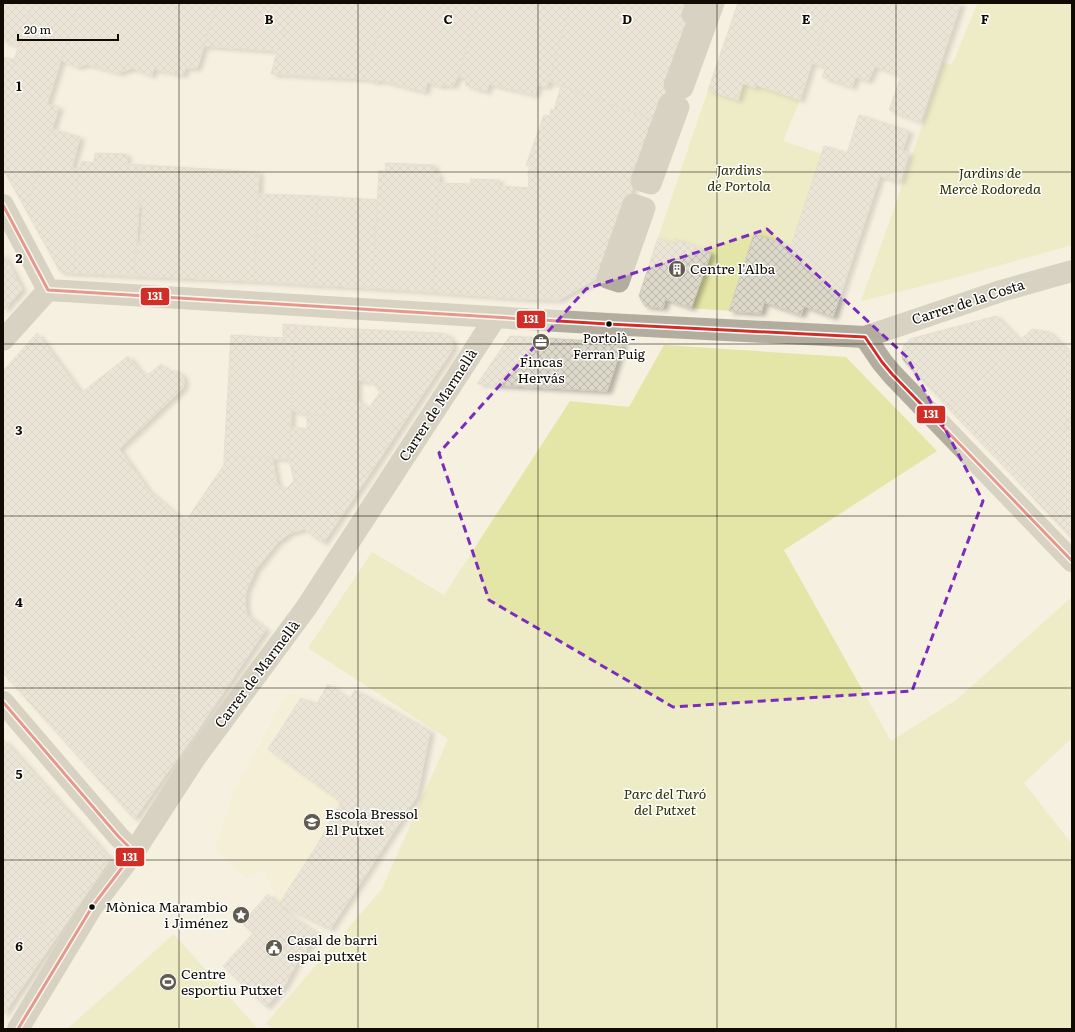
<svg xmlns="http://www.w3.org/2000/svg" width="1075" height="1032" viewBox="0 0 1075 1032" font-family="Literata,serif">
<defs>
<pattern id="building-cross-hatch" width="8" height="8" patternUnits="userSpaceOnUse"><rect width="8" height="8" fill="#dcd8ca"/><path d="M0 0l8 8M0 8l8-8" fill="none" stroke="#bcb8ac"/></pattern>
<filter id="shadow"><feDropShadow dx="4.5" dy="2.5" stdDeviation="2" flood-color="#0004"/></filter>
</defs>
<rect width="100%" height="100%" fill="#f5f0e0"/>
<path fill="#f7eece" d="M328,684L349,700L355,690L430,731L417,796L330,929L279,904L264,870L245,879L215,849L234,791L282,702L293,691L301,698L316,704Z"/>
<path fill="#e4e6a7" d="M980,3H1072V245L951,279L861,301L894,209L943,63L952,64L977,5Z
M743,83L755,87L756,85L800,100L783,141L822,154L791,246L754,234L729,311L691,308L711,253L675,240L673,244L658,238L708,90L738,100Z
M664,345L846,357L937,451L784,550L891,741L956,700L1072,597V738L1024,783L1072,844V1029H272L266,1023L382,889L448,739L308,648L372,552L444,595L570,401L629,407Z
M174,934L258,1029H67Z"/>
<path fill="url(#building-cross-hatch)" stroke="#cfcbbd" filter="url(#shadow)" d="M3,3H33L19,46L3,41Z
M33,3H79L47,104L14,60Z
M79,3H217L197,68H185L183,75L154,69L151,76L133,68L118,73L87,64L77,67L61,60Z
M217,3H294L277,51L204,46Z
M294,3H387L365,79L271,74L277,51Z
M387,3H480L458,76L453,86L445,85L440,86L427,82L425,92L380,80L377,82L365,79Z
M480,3H571L547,87L538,85L535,95L489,84L486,92L465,85L466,78L458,76Z
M571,3H696L656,121L549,81Z
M738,3H831L800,100L756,85L755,88L743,83L738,100L708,90Z
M831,3H961L920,122L889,110L901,76L875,66L868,81L855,77L852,87L822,77L826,67L812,63Z
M3,57L14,60L3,91Z
M14,60L47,104L59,107L26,210L3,169V91Z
M561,86L656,121L602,275L559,300L522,299L433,292L439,183L471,184L470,179L499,180V186L529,188L528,173L530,167L526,165L544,115L550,116L551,109L554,110Z
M859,115L909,131L902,151L909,153L900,182L880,176L833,317L804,306L801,315L764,302L761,313L729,311L754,234L791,246L824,146L847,153Z
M52,129L80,137L72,167L78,171L74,273L60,272L26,210Z
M95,153L126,154L127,164L142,165L134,276L74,273L78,171L82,161L94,163Z
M385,163L434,165V174H439L433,292L372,288L379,171H386Z
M142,165L259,172L254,281L134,276L137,243L141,242L143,207L138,206Z
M258,194L318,196L313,285L254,281Z
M318,196L378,200L372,288L313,285Z
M658,238L673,244L675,239L711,253L691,308L665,299L663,308L645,306L639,296Z
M3,253L22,289L3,311Z
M996,316L1020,341L948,408L903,360L902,354L904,345L910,339Z
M283,324L295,325L289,459L224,457L231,335L283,338Z
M295,325L356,329L357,401L326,399L325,416L307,415L292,410Z
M356,329L438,333L446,334L452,340L453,348L450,353L398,431L369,408L380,392L371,382L357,380Z
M1032,329L1049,332L1072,356V420L1012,475L948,408Z
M37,333L81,393L128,356L142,374H149L161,364L168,371H177L183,376L184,382L183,388L119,449L148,490L185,522L113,602L195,734L134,819L3,673V371Z
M510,336L623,343L607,391L477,384Z
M326,399L357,401L369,408L398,431L342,515L294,481L289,459L291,427L307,429V415L325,416Z
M1072,420V539L1012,475Z
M224,457H272L277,484L285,490L294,481L342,515L323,543L304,529L290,533L277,543L256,569L185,522L224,465Z
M185,522L256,569L246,591L245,604L247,615L266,629L195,734L113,602Z
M328,684L349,700L355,690L430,731L417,796L330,929L279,904L317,845L341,802L268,749L301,698L317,704Z
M3,739L54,796L3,841Z
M54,796L110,859L58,935L3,895V841Z
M268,894L276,903L290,915L318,934L297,962L285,985L266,1007L223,966L253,933L242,923Z
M3,895L58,935L14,999L3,992Z
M3,992L14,999L3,1015Z"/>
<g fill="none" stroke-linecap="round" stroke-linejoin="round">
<path stroke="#b3ad9f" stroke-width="21" d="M696,3L692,15L699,17L674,85L683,88L714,3
M669,103L679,107L651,184L641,181Z
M633,204L645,208L619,282L607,278Z"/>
<path stroke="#b3ad9f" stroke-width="22" d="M3,205L48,290
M48,290L608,324L865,337L1001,291L1072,271
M865,337L882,362L892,374L1072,561
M3,340L48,290
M3,702L118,836L134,852
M18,1029L92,907L134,852L195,758L306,608L495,318"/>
<defs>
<path id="bus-1" d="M3,205L48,290L608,324L865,337L882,362L892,374L1072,561
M3,702L118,836L134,852L92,907L18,1029"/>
</defs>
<use href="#bus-1" stroke="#fff" stroke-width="6"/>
<use href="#bus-1" stroke="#d02e26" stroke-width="3"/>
</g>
<path d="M0 0H1075V1032H0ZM767,229L907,357L983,501L912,691L673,707L489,600L439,453L586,289Z" fill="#f5f0e0" fill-opacity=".55" fill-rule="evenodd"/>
<path fill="none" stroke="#7b2cbf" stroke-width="3" stroke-dasharray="8 5" stroke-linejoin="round" d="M767,229L907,357L983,501L912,691L673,707L489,600L439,453L586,289Z"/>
<path fill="none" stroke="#0f0b02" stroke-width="1" stroke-opacity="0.55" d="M179,3V1029M358,3V1029M538,3V1029M717,3V1029M896,3V1029M3,172H1072M3,344H1072M3,516H1072M3,688H1072M3,860H1072"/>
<defs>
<symbol id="building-disc" viewBox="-11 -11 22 22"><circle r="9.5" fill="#605b50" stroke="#fff"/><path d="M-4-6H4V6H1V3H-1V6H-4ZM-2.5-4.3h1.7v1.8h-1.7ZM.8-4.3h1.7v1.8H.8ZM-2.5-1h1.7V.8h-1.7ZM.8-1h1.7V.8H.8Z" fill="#fff"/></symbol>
<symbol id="office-disc" viewBox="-11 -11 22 22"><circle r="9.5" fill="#605b50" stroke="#fff"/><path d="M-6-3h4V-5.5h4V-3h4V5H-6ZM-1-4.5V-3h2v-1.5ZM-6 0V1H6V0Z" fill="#fff"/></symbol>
<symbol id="school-disc" viewBox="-11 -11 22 22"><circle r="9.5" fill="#605b50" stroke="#fff"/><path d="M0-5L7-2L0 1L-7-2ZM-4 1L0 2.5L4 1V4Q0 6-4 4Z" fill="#fff"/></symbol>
<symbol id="sight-disc" viewBox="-11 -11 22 22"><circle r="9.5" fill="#605b50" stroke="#fff"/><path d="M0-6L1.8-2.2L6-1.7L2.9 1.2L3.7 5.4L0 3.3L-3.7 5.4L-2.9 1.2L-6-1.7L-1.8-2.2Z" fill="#fff"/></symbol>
<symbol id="civic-disc" viewBox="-11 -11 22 22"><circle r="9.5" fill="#605b50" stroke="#fff"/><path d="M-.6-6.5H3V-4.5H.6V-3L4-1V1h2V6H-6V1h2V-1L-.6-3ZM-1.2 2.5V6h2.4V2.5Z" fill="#fff"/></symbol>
<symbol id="stadium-disc" viewBox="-11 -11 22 22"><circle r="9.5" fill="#605b50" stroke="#fff"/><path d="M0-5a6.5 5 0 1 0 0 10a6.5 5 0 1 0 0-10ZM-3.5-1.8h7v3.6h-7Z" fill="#fff"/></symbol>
</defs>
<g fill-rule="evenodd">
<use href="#building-disc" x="667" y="259" width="20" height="20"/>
<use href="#office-disc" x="531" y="332" width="20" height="20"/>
<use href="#school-disc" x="302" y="812" width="20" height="20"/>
<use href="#sight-disc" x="231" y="905" width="20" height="20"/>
<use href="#civic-disc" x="264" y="938" width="20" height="20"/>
<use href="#stadium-disc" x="158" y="972" width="20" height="20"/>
</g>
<g fill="#0f0b02" stroke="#fff" stroke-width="1.5">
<circle cx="609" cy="324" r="3.5"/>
<circle cx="92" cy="907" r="3.5"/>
</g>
<g text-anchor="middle" stroke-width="3" stroke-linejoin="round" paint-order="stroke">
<g font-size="13" fill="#0f0b02" stroke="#fff">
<text x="609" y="343">Portolà -<tspan x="609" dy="16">Ferran Puig</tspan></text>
</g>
<g font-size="14" font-style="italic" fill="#2c2e01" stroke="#fff">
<text x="739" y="175">Jardins<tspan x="739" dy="16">de Portola</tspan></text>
<text x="990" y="178">Jardins de<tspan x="990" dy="16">Mercè Rodoreda</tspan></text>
<text x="665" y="799">Parc del Turó<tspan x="665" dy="16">del Putxet</tspan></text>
</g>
<g font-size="14" fill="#0f0b02" stroke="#fff" text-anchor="start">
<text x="690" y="274">Centre l'Alba</text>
<text x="541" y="367" text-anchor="middle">Fincas<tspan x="541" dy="16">Hervás</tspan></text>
<text x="325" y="819">Escola Bressol<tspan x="325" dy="16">El Putxet</tspan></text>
<text x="228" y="912" text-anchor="end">Mònica Marambio<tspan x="228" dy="16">i Jiménez</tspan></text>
<text x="287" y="945">Casal de barri<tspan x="287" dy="16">espai putxet</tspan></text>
<text x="181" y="979">Centre<tspan x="181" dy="16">esportiu Putxet</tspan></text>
</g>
<g font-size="14" fill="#0f0b02" stroke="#fff">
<text transform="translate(968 302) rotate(-18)" y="5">Carrer de la Costa</text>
<text transform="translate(438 405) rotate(-57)" y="5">Carrer de Marmellà</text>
<text transform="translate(257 674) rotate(-53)" y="5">Carrer de Marmellà</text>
</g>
</g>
<g font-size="13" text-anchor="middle" font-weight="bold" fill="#0f0b02" stroke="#fff" stroke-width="3" stroke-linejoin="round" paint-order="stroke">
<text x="269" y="24">B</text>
<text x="448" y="24">C</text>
<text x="627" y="24">D</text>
<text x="806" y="24">E</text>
<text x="985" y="24">F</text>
<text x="19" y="91">1</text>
<text x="19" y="263">2</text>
<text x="19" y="435">3</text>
<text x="19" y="607">4</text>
<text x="19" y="779">5</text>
<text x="19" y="951">6</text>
</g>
<g stroke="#fff" stroke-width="1.5">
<rect x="140" y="287" width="30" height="19" rx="4" fill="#d02e26"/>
<rect x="516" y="310" width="30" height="19" rx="4" fill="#d02e26"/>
<rect x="916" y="405" width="30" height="19" rx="4" fill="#d02e26"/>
<rect x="115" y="847" width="30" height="20" rx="4" fill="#d02e26"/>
</g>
<g font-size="11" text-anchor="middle" font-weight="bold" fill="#fff">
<text x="155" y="300">131</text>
<text x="531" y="323">131</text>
<text x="931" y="418">131</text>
<text x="130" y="861">131</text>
</g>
<rect width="1075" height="1032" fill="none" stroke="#0f0b02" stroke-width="8"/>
<path d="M18 34v6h100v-6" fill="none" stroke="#0f0b02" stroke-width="2"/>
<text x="24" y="34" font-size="12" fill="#0f0b02" stroke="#ffffff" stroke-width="3" paint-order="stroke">20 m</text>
</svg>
